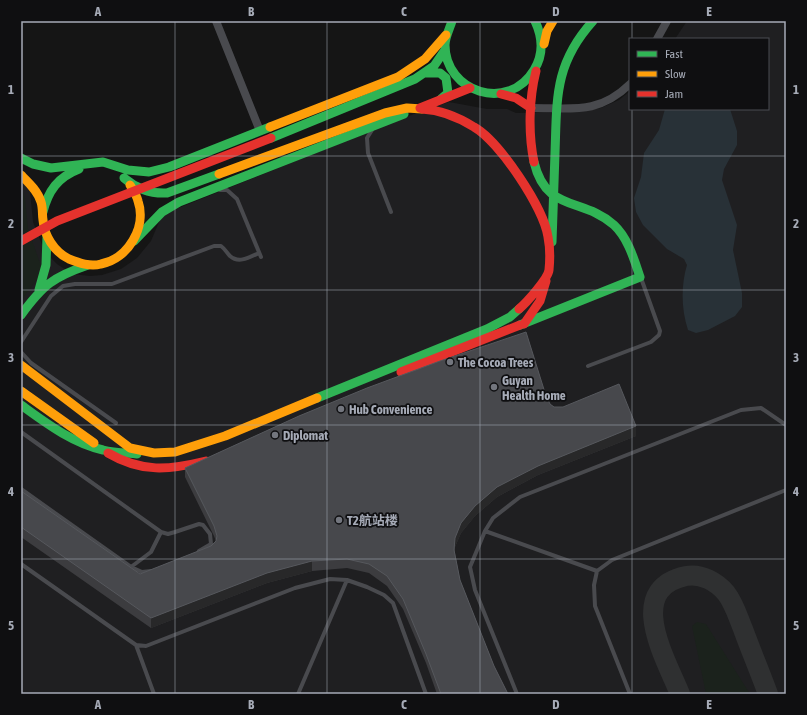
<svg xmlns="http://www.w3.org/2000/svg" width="807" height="715" viewBox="0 0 807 715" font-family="'Asap Condensed','Noto Sans SC',sans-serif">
<rect width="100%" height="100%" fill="#151515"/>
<path fill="#1f1f21" d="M687,21H786V694H21V176L30,191L33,222L45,252L57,264L72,274L90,276L102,275L121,269L137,258L151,241L159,222L164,215L176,209L419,112L449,102L487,109H507L516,113L574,112L601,108L619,100L630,91V109H768V39H675Z"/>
<path fill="#1b221c" d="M21,186L25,198L28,229L41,266L40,275L21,301Z
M697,622L706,624L750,694H706L692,626Z"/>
<path fill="#283137" d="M665,109H730L737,131V145L724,169L722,180L737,225L733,250L742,293V307L735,316L708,330L696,333L688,330C681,309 681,285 687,265L684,259L667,249L643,225L636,212L634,198L641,177L644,153L659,130Z"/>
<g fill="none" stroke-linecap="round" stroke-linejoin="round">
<path stroke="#2f3031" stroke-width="20" d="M680,694C666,659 624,589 686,576C701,573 717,582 726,593C734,603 738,617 743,629C751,651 760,672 768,694"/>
<path stroke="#494a4e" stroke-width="4" d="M372,130L367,138L368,153L391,212
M220,190H227L237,199L261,257
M21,342L51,296L63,286L75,284H112L214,246H221C225,249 227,253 230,256C239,264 250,257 259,253
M21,352L31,363L116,423
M588,366L651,342L659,335L660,331L641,278
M21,432L161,532L168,534L175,532L199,524L203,525L210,534L211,544L199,551
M21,489L131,567L142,572L151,571
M485,531L597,571
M21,564L136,645L146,646L295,588L330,579L347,580L367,587L384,595L393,603L426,694
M131,567L151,552L161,532
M136,645L154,694
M298,694L347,580
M517,694L475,590L470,567L485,531L493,518L520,497L741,410L761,408L786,425
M630,694L595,606L594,585L597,571L612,560L786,490"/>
<path stroke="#494a4e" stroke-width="8" d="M216,21L260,131
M657,39L667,21
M531,108C572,108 598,115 630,84"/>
<path stroke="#30b455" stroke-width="9" d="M452,21C450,28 445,37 445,45C445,92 508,113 534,70C544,54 543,38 535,21
M425,73H440L446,78L448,93L441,99
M271,138L415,79L434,66L445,50
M21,158L33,164L51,168L103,162L128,170L149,172L169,167L270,127
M124,178C137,189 150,194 167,193L219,174
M43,212C48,191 58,177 79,169
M134,241L162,212L179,202L404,114
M552,242C553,212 554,183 555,153C557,99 554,64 593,21
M39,290L46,265L47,236
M21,315C43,285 53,277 88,265
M520,325L640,277C634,259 628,238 614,225C583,197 546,213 534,162
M317,398L487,329L510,317L519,309
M21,405C46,423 72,443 103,450C114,453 126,453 137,454"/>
<path stroke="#ff9f0a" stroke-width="9" d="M544,44L547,31L553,21
M270,127L398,77L425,59L446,35
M219,174L385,113L407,108L422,109
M21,175C28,182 38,191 41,202C43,208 42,214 43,220C44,235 54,252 69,259C79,263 90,267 101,264C128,259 147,227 138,201C137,196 133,190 130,185
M21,365L130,448L154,453L175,452L225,436L317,398
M21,391L94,443"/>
<path stroke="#e5322d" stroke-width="9" d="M501,94L516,98L531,108
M420,108L470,88
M422,109C441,110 458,117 474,127C499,141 544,208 548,237C550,247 550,260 549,270C548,279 526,303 519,309
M534,162C528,133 529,99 536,71
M21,241L57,221L271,138
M524,324L540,301L546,281
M401,372L520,325
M108,453C142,473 169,470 206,461"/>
</g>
<path fill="#3c3c3f" d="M546,396L550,404L554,407L636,436L538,475L497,497L475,516L461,533L455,547V553L460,580L494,666L508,694H437L426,663L403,609L387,586L369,573L347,568L312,571L267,583L151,628L21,537V491L140,574L211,546L216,541L214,536L185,477V468Z"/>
<path fill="#282829" d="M636,426V436L538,475L497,497L475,516L461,533L455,547L454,560L455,538L461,523L475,506L497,487L538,466Z
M312,561V571L267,583L151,628V618L267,573Z"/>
<path fill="#47484c" stroke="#56585d" d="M526,332L546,396L550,404L554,407H563L619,384L636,426L538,466L497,487L475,506L461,523L455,538L454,550L460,580L494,666L508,694H441L426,654L403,599L387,576L369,564L347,559L312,561L267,573L151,618L21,527V491L140,574L211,546L216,541L217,536L214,526L185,468L299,416L367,388L440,361Z"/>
<path fill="none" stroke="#a6abb7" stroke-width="1" stroke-opacity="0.55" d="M175,21V694M327,21V694M480,21V694M632,21V39M632,109V694M21,156H786M21,290H786M21,425H786M21,559H786"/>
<g fill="#73767e" stroke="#0f0f11" stroke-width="1.5">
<circle cx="450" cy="362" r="4"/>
<circle cx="494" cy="387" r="4"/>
<circle cx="341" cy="409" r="4"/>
<circle cx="275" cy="435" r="4"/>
<circle cx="339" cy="520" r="4"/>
</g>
<g text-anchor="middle" stroke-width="3.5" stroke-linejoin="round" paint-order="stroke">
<g font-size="13" font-weight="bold" fill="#a6abb7" stroke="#0f0f11" text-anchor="start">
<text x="458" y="367">The Cocoa Trees</text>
<text x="502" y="385">Guyan<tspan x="502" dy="15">Health Home</tspan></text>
<text x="349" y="414">Hub Convenience</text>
<text x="283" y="440">Diplomat</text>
<text x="347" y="525">T2航站楼</text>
</g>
</g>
<rect width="807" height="715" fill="none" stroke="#0f0f11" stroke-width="44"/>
<rect x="629" y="38" width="140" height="72" fill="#0f0f11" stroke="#4b4d53"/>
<rect x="637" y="51" width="20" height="6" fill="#30b455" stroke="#4b4d53"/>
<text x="665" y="58" font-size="12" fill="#a6abb7">Fast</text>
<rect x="637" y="71" width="20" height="6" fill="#ff9f0a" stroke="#4b4d53"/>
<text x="665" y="78" font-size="12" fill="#a6abb7">Slow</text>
<rect x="637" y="91" width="20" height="6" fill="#e5322d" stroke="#4b4d53"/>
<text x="665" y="98" font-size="12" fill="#a6abb7">Jam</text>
<rect x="22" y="22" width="763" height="671" fill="none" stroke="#a6abb7" stroke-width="1.5"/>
<g font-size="13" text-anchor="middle" font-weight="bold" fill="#a6abb7">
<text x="98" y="16">A</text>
<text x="251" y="16">B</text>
<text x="404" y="16">C</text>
<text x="556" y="16">D</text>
<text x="709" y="16">E</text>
<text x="11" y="94">1</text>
<text x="796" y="94">1</text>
<text x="11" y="228">2</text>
<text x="796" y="228">2</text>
<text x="11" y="362">3</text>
<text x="796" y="362">3</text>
<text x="11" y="496">4</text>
<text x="796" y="496">4</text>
<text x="11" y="630">5</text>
<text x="796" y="630">5</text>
<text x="98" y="709">A</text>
<text x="251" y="709">B</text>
<text x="404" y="709">C</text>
<text x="556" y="709">D</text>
<text x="709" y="709">E</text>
</g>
</svg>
